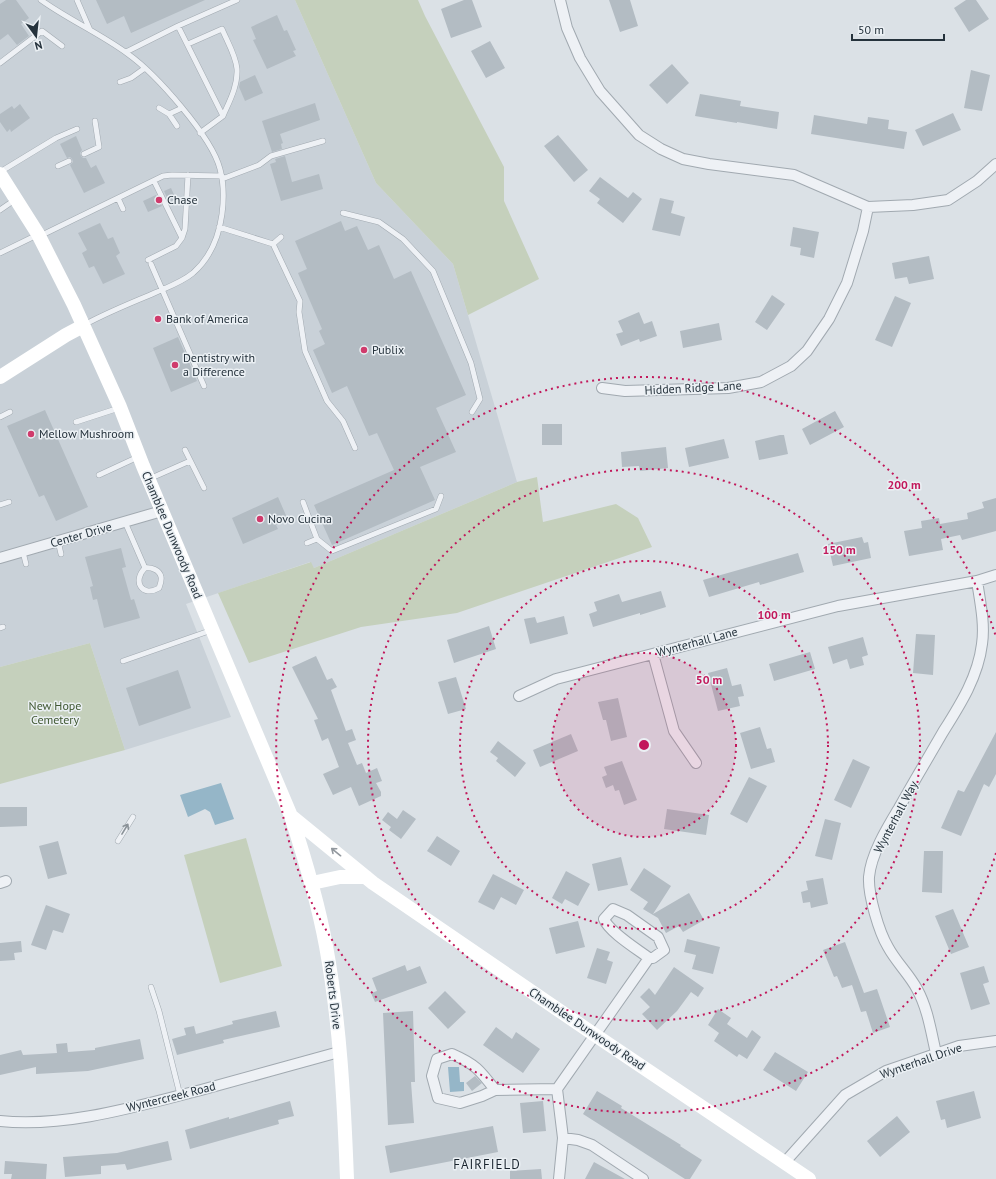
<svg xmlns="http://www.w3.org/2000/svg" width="996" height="1179" viewBox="0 0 996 1179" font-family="'PT Sans',sans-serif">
<rect width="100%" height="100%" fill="#dbe1e6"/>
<path fill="#c9d1d8" d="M0,0H295L376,183L453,264L517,482L314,568L310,562L186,604L231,717L125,750L90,643L0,667Z"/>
<path fill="#c5d0bc" d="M295,0H418L425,16L504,167V201L539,279L468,315L453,264L376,183Z
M537,477L543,522L616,504L638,518L652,547L457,613L361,627L249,663L218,593L311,562L314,568L517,482Z
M90,643L125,750L0,784V667Z
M246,838L282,966L220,983L184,855Z"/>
<path fill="#95b6c8" d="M221,783L234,819L215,825L210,812L205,809L188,817L180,795Z
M448,1067H459L460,1082H464V1091L450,1092Z"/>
<path fill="#b3bcc3" d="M6,0H16L29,18L21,24L29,36L17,45L8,34L0,40V4Z
M96,0H205L131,33L124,16L107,24Z
M464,0H472L482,27L451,38L441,9Z
M609,0H630L638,26L620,32Z
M966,0H976L989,19L969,32L954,8Z
M277,15L284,31L287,30L296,50L293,51L296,56L267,69L253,40L256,39L251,27Z
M490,41L505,68L486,78L471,51Z
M672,64L689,83L667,104L649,85Z
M971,70L990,75L982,111L964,108Z
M255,75L263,93L245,101L239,87L240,82Z
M700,94L741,101L740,106L779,112L777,129L737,122V123L695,116Z
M315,103L320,120L280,134L283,143L281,144L282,149L272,152L262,121Z
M20,104L30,118L11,132L10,129L7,132L0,122V114L12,106L14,109Z
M953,113L961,130L923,146L915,130Z
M814,115L867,124L868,117L889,120L888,129L907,132L904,149L811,134Z
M558,135L588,170L574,182L544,146Z
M76,136L82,150L80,153L81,156L83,158H86L91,168L96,165L105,183L84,193L70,165L73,162L72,159L70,157L67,158L60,144Z
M285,156L292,182L319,174L323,189L281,201L270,164L276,162L275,159Z
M600,177L628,198L633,192L642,199L623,223L597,203L600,199L589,191Z
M171,188L176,199L169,202L164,191Z
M156,195L162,206L148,212L143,201Z
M660,198L674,201L671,213L685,217L680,236L652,230Z
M341,221L345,231L357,226L368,250L379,245L394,279L411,271L466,395L436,408L456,452L420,467L435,500L332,545L314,505L394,470L377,433L369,436L347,386L332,393L313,350L325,344L319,331L322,329L298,273L307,269L295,241Z
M100,223L108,239L113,237L120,253L116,256L125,274L103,284L94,266L89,268L82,253L87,250L78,233Z
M793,227L819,232L814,258L800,255L801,248L790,246Z
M929,256L934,279L909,284L907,277L895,279L892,263Z
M772,295L785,304L767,330L755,322Z
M895,296L911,303L892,347L875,340Z
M639,312L644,324L652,321L657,336L640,342L639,339L621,346L616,334L623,332L618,321Z
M719,323L722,340L683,348L680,331Z
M178,337L197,381L171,392L153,348Z
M45,410L88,507L56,521L44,495L39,497L7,426Z
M835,411L844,427L810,445L802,429Z
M542,424H562V445H542Z
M780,435H784L788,454L759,460L755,441Z
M724,439L729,458L689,467L685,448Z
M666,447L668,468L640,471L639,466L622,467L621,452Z
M278,497L288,520L276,525L278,529L243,544L232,518Z
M996,498V531L962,540L960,535L941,539L943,550L909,556L904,531L922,528L921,521L939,518L940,524L968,519L967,513L984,508L982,502Z
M862,537L864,543L868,542L871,558L833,566L828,544Z
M121,548L126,567L122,568L131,600L134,599L140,618L104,628L97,599L93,600L90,587L93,586L85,557Z
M798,553L804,572L760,585L759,582L709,597L703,580Z
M661,591L666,607L640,615V613L593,627L589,614L597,611L594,602L619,594L622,602Z
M564,616L568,634L530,644L524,619L535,617L537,623Z
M489,626L496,649L454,663L447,640Z
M916,634L935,635L933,675L913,673Z
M863,637L868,655L862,657L864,665L850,669L847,659L833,664L828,647Z
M810,652L815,669L774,681L769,664Z
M316,656L327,680L332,678L337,687L331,690L346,731L352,729L356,740L348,743L357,765L362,763L366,773L377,768L382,781L376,783L381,792V796L359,806L351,787L333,795L323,774L339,767L328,738L322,741L314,720L318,719L292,667Z
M727,668L732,686L741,684L744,696L738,697L740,706L718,711L708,673Z
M178,670L191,708L139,726L126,688Z
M456,677L466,709L448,714L438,682Z
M618,698L627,737L611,741L606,720H603L598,702Z
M760,727L767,749L771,748L775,762L751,769L740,733Z
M996,732V774L989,787L984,784L961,836L941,828L958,790L964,792Z
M571,734L578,751L540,767L533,750Z
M498,741L526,763L515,777L496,761L498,758L490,752Z
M853,759L870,767L851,808L834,800Z
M622,761L637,800L624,805L619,790L615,791L613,785L606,788L602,777L607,775L604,767Z
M749,777L767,786L747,823L730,814Z
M0,807H27V826L0,827Z
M667,809L709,815L706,835L664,829Z
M403,810L416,819L401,839L389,830L391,827L382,820L388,812L397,819Z
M825,819L841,823L832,860L815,856Z
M437,836L460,851L451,866L427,851Z
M58,841L67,874L48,879L39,846Z
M924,851H943L942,893L922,892Z
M621,857L628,885L598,891L592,864Z
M644,868L671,886L653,914L689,893L704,920L683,932L679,926L666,933L658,918L643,909L648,902L630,890Z
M566,871L590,884L578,906L565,899L562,904L552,898Z
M493,874L524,890L516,905L501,897L494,910L478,902Z
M823,878L828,904L811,908L810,902L803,903L801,892L808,890L806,881Z
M46,905L70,914L63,933L53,930L46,950L31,945Z
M953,909L969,947L951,954L935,916Z
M578,921L585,947L556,954L549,928Z
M687,939L720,947L713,974L692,969L696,955L684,952Z
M21,941L22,952L14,953L15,960L0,961V943Z
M845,942L864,993L877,989L890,1027L873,1033L866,1011L861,1012L852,985L842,988L837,976L834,977L823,950Z
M597,948L610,952L607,960L613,962L606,984L587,978Z
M405,965L407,971L420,966L427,983L375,1002L371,993L377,991L372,978Z
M984,966L989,982L983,984L990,1004L971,1010L960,973Z
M674,967L704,988L698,997L691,992L677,1011L657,1030L642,1014L650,1007L640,997L649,988L655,995Z
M445,991L466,1012L448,1029L428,1008Z
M718,1009L731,1018L727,1024L747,1038L752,1030L761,1037L747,1059L739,1054L737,1057L714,1041L719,1033L708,1025Z
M276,1011L280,1027L223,1040L224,1043L177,1055L172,1039L186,1035L184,1028L194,1026L196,1034L233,1024L232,1021Z
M413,1011L415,1082H411L414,1123L388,1125L383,1013Z
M496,1027L512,1039L516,1032L540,1049L523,1073L483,1045Z
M140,1039L144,1059L88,1071L36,1074V1067L0,1075V1055L21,1050L23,1055L57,1053L56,1044L67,1043L68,1052L95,1050V1048Z
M775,1052L808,1072L796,1091L763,1070Z
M475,1076L482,1083L472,1091L466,1083Z
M597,1091L622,1106L621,1108L681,1145L680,1146L702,1160L690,1179H685L583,1114Z
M974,1091L981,1118L947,1128L945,1119L941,1120L936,1101Z
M290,1101L294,1116L278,1120L279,1124L190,1149L185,1130L229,1117V1119Z
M543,1101L546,1131L523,1133L520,1103Z
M897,1116L910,1132L880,1157L867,1141Z
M493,1126L498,1152L390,1173L385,1146Z
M168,1141L172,1160L127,1170L125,1164L101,1166V1174L65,1177L63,1157L117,1153Z
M5,1161L47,1164L46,1179H11L12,1174H4Z
M594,1162L625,1179H585Z
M541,1169L542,1179H510V1171Z"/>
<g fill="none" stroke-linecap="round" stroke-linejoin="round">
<defs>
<path id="lane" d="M41,0C69,20 101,34 128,54C156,74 212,137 220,169C224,184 224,199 222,214C219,236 210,258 193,273C181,283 165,288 150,295C128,304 106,313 84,325
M77,0L90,30
M178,26L223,116L200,133
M188,44L222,29C227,41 236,56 237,69C238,86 229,102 223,116
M126,52L178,26L237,0
M0,63L42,31L62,46
M120,82L131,78L145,68
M159,108L169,114L182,108
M169,114L177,126
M84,154L99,147L95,121
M58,166L69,161
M0,172L56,138L77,129
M222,179L259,165L271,156L323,141
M154,181L182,238
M118,198L123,209
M0,210L16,199
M343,213L379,222L403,239L433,271L471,363L480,399L472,412
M219,227L273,244L300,301L299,312L305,351L327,401L343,421L355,448
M40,236L163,176L172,175L222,176
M273,244L281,237
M0,253L37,235
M148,260L176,246L182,238L185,229L188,175
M151,264L204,386
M0,417L10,412
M76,422L119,408
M185,450L204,488
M99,475L138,457
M149,479L190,461
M303,502L317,539L307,543
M0,505L9,502
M125,522L145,568C132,581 142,598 159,588C160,585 162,580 161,577C160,570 151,567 145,568
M317,539L332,551L436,509L441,496
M58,541L61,554
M23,552L26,564
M0,628L3,627
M123,661L212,630
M118,841L133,817
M151,987L159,1011L180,1095"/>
<path id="street" d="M560,0L567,28L580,58L600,91L639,135L661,149L683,159L709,164L794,175L868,207L913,205L948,200L977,181L996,164
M602,388L625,391L728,388L761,382L791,366L807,351L829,319L847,283L863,231L868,207
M0,558L162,511
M653,654L674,731L696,763
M519,696L556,679L838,606L977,581L996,575
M0,883L6,881
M613,909L627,915L658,937L664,950L653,958H649C637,949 609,932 604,919Z
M936,1053C931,1032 928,1009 917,989C909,974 896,962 888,947C879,932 868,895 869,877C871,854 887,828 899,808C913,783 928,758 943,732C960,705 978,677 982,644C985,624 980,601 977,581
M452,1054C475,1064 480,1070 495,1090L482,1096L460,1103L438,1098L432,1076L437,1059Z
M495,1090L557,1089
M0,1121C65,1128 138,1106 201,1090C247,1077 293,1065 339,1052
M563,1138L578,1140L592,1145L643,1179
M785,1162L845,1095L886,1071L959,1046L996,1041
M559,1179L563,1138L557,1089L649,958"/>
</defs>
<use href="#lane" stroke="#a1a9b0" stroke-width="6"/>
<use href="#street" stroke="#a1a9b0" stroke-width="12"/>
<use href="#lane" stroke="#eef1f5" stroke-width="5"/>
<use href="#street" stroke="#eef1f5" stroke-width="10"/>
<path stroke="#fff" stroke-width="14" d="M0,174L38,234L74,305L120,407L143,466L291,816C305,859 318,902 326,946C340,1022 344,1101 347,1179
M0,377L66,335L83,326
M291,816L373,883L595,1035L809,1179
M312,883L340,877H366"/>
</g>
<defs><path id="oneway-shaft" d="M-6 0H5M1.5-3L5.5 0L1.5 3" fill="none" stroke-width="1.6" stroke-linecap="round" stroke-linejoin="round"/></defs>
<use stroke="#8a9298" href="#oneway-shaft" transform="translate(125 829) rotate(-59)"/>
<use stroke="#92989e" href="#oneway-shaft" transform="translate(336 852) rotate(-141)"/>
<circle cx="644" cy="745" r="92" fill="#c2185b" fill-opacity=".12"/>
<g fill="none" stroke="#c2185b" stroke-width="2" stroke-dasharray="2 4">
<circle cx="644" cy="745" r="92"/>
<circle cx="644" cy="745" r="184"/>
<circle cx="644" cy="745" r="276"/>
<path d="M996 853A368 368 0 1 1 996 637"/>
</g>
<g fill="#d03b6c" stroke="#ebf0f4" stroke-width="1.5">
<circle cx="159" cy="200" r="4"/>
<circle cx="158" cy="319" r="4"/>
<circle cx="364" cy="350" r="4"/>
<circle cx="175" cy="365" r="4"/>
<circle cx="31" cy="434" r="4"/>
<circle cx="260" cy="519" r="4"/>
</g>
<g text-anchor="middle" stroke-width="3" stroke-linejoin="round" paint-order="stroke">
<g font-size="12" fill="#25323c" stroke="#ebf0f4" text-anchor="start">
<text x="167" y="204">Chase</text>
<text x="166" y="323">Bank of America</text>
<text x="372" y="354">Publix</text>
<text x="183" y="362">Dentistry with<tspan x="183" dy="14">a Difference</tspan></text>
<text x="39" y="438">Mellow Mushroom</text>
<text x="268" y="523">Novo Cucina</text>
</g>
<g font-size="12" fill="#25323c" stroke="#ebf0f4">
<text transform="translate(693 388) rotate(-3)" y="4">Hidden Ridge Lane</text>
<text transform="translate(81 535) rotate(-16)" y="4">Center Drive</text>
<text transform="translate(172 535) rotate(67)" y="4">Chamblee Dunwoody Road</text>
<text transform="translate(697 642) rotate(-15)" y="4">Wynterhall Lane</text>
<text transform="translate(896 817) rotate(-62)" y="4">Wynterhall Way</text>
<text transform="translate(333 995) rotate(83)" y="4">Roberts Drive</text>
<text transform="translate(587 1029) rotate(34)" y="4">Chamblee Dunwoody Road</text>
<text transform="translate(921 1061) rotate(-19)" y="4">Wynterhall Drive</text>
<text transform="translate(171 1097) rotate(-14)" y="4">Wyntercreek Road</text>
</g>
<g font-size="12" fill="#405832" stroke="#ebf0f4">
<text x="55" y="710">New Hope<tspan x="55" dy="14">Cemetery</tspan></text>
</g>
<g font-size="13" letter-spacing="1" fill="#18232d" stroke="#ebf0f4">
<text x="487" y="1169">FAIRFIELD</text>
</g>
</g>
<circle cx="644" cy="745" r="6" fill="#c2185b" stroke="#ebf0f4" stroke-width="2"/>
<g font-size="12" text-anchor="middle" font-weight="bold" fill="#c2185b" stroke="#ebf0f4" stroke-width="3" stroke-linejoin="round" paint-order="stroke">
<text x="904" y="489">200 m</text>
<text x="839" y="554">150 m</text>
<text x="774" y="619">100 m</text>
<text x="709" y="684">50 m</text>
</g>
<g transform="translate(36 36) rotate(165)" stroke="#ebf0f4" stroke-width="3" paint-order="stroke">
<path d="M0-3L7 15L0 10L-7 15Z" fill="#25323c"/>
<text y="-6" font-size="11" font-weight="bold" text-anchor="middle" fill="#25323c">N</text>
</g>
<path d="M852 34v6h92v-6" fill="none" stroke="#25323c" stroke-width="2"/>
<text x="858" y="34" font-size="12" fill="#25323c" stroke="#ebf0f4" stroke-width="3" paint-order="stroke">50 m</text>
</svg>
